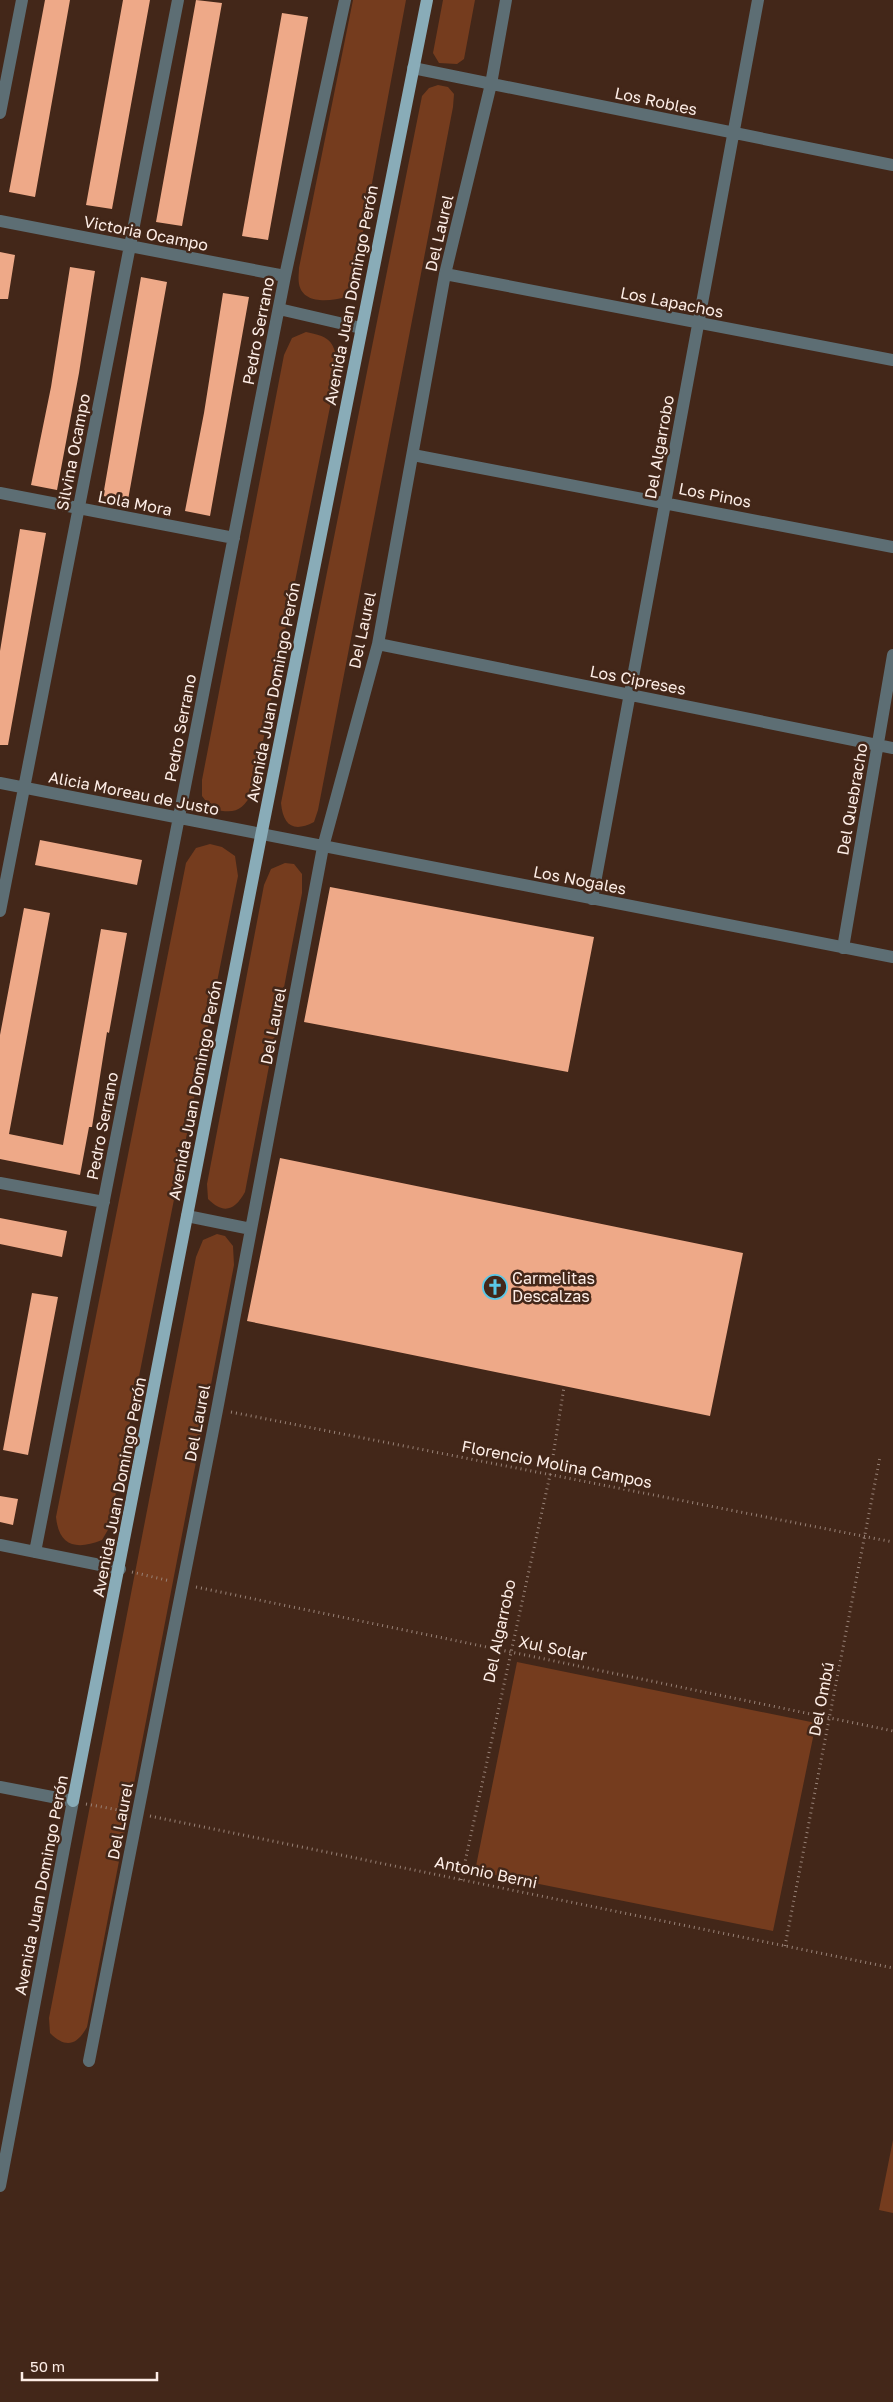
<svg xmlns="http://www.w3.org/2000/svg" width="893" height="2402" viewBox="0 0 893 2402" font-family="'Golos Text',sans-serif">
<rect width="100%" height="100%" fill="#432719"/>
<path fill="#753c1e" d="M353,0H406L354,280L346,297C331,301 303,305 299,284C298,279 299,272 299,268Z
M443,0H475L464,59L457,64L439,63L433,53Z
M438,85L448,87L454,94L453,107L318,810L314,822C293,833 283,825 281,803L422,96L429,88Z
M306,332C332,337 334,342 338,367L253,791C242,812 235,814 212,809L202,796V780L284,355L292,338Z
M210,844L222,847L235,856L238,876L109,1528L102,1540C77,1550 59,1547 56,1517L186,863L196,848Z
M285,863L294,864L302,874V893L245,1192C235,1210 224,1215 208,1199L207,1184L264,885L271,869Z
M217,1234L225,1236L233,1246L234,1265L87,2027C77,2045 66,2049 50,2033L49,2018L196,1257L203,1240Z
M517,1662L816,1723L773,1931L475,1871Z
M893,2140V2213L879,2210Z"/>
<path fill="#eea988" d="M45,0H70L35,197L9,192Z
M123,0H150L112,209L86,205Z
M196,0L222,3L182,226L156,222Z
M282,13L308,17L268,240L242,236Z
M0,252L15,255L8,299H0Z
M70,267L95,271L79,373L57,490L31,485L51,387Z
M141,277L167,282L128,500L103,496Z
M223,293L249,297L210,516L185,511L204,413Z
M20,529L46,533L8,745H0V651Z
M40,840L142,860L137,885L35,865Z
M330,887L594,937L568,1072L304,1022Z
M24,908L50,913L9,1134L63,1145L101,929L127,933L109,1033L107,1032L92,1127H89L80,1175L0,1159V1035Z
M280,1158L743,1253L710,1416L247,1321Z
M0,1218L67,1231L62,1257L0,1244Z
M32,1293L58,1297L28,1455L3,1450Z
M0,1496L18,1499L13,1525L0,1522Z"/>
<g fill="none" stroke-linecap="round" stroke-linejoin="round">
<path stroke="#988277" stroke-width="3" stroke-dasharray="1 4" stroke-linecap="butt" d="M231,1412L893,1542
M132,1572L170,1581
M196,1587L893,1731
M86,1804L124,1811
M150,1816L893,1968
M461,1880L550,1475L564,1387
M785,1946L880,1457"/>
<path stroke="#5d6e74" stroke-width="12" d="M413,68L893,165
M0,113L22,0
M0,221L285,276
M445,274L893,360
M279,309L361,328
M413,455L893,547
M0,493L234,538
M378,644L893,748
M0,783L893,957
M592,899L758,0
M0,911L178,0
M843,948L893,655
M0,1183L104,1202
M187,1216L251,1229
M0,1545L120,1569
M35,1552L285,276L345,0
M0,1787L73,1801L0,2186
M89,2061L217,1410L323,847L378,644L445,274L491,84L506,0"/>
<path stroke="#89acb8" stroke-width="12" d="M73,1801L261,836L427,0"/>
</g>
<defs>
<symbol id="church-ring" viewBox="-11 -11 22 22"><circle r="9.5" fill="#432719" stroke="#5bc8e7" stroke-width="1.5"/><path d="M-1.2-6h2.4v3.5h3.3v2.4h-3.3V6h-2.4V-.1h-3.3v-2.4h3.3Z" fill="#5bc8e7"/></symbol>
</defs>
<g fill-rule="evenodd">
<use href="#church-ring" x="481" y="1273" width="28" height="28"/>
</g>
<g text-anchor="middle" stroke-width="5" stroke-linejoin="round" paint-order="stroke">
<g font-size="16" fill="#fdede6" stroke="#432719">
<text transform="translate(656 101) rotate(12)" y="6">Los Robles</text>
<text transform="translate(146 233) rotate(11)" y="6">Victoria Ocampo</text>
<text transform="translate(439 233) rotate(-77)" y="6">Del Laurel</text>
<text transform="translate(351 295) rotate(-79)" y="6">Avenida Juan Domingo Perón</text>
<text transform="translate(672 302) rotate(11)" y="6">Los Lapachos</text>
<text transform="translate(258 331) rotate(-79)" y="6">Pedro Serrano</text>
<text transform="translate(659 447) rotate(-80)" y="6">Del Algarrobo</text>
<text transform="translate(73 452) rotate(-79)" y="6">Silvina Ocampo</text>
<text transform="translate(715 495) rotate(11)" y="6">Los Pinos</text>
<text transform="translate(135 503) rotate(11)" y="6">Lola Mora</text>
<text transform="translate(362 630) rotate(-78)" y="6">Del Laurel</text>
<text transform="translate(638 680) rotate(11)" y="6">Los Cipreses</text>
<text transform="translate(273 692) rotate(-79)" y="6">Avenida Juan Domingo Perón</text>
<text transform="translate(180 728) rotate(-79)" y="6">Pedro Serrano</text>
<text transform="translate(134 793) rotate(11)" y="6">Alicia Moreau de Justo</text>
<text transform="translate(852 799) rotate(-80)" y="6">Del Quebracho</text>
<text transform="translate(580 880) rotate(11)" y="6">Los Nogales</text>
<text transform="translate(273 1026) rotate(-79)" y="6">Del Laurel</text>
<text transform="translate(195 1090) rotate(-79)" y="6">Avenida Juan Domingo Perón</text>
<text transform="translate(102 1126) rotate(-79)" y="6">Pedro Serrano</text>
<text transform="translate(197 1423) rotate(-79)" y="6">Del Laurel</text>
<text transform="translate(557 1464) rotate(11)" y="6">Florencio Molina Campos</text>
<text transform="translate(119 1487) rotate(-79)" y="6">Avenida Juan Domingo Perón</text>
<text transform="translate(499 1631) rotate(-78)" y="6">Del Algarrobo</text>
<text transform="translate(553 1648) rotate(12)" y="6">Xul Solar</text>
<text transform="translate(821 1699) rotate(-79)" y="6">Del Ombú</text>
<text transform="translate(120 1821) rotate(-79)" y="6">Del Laurel</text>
<text transform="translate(486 1872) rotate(12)" y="6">Antonio Berni</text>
<text transform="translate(41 1885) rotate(-79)" y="6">Avenida Juan Domingo Perón</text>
</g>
<g font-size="16" fill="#fdede6" stroke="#432719" text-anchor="start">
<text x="512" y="1284">Carmelitas<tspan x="512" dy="18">Descalzas</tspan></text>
</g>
</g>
<path d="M22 2372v8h135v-8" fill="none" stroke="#fdede6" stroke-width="2.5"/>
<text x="30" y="2372" font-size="15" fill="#fdede6" stroke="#432719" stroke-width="4" paint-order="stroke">50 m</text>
</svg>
